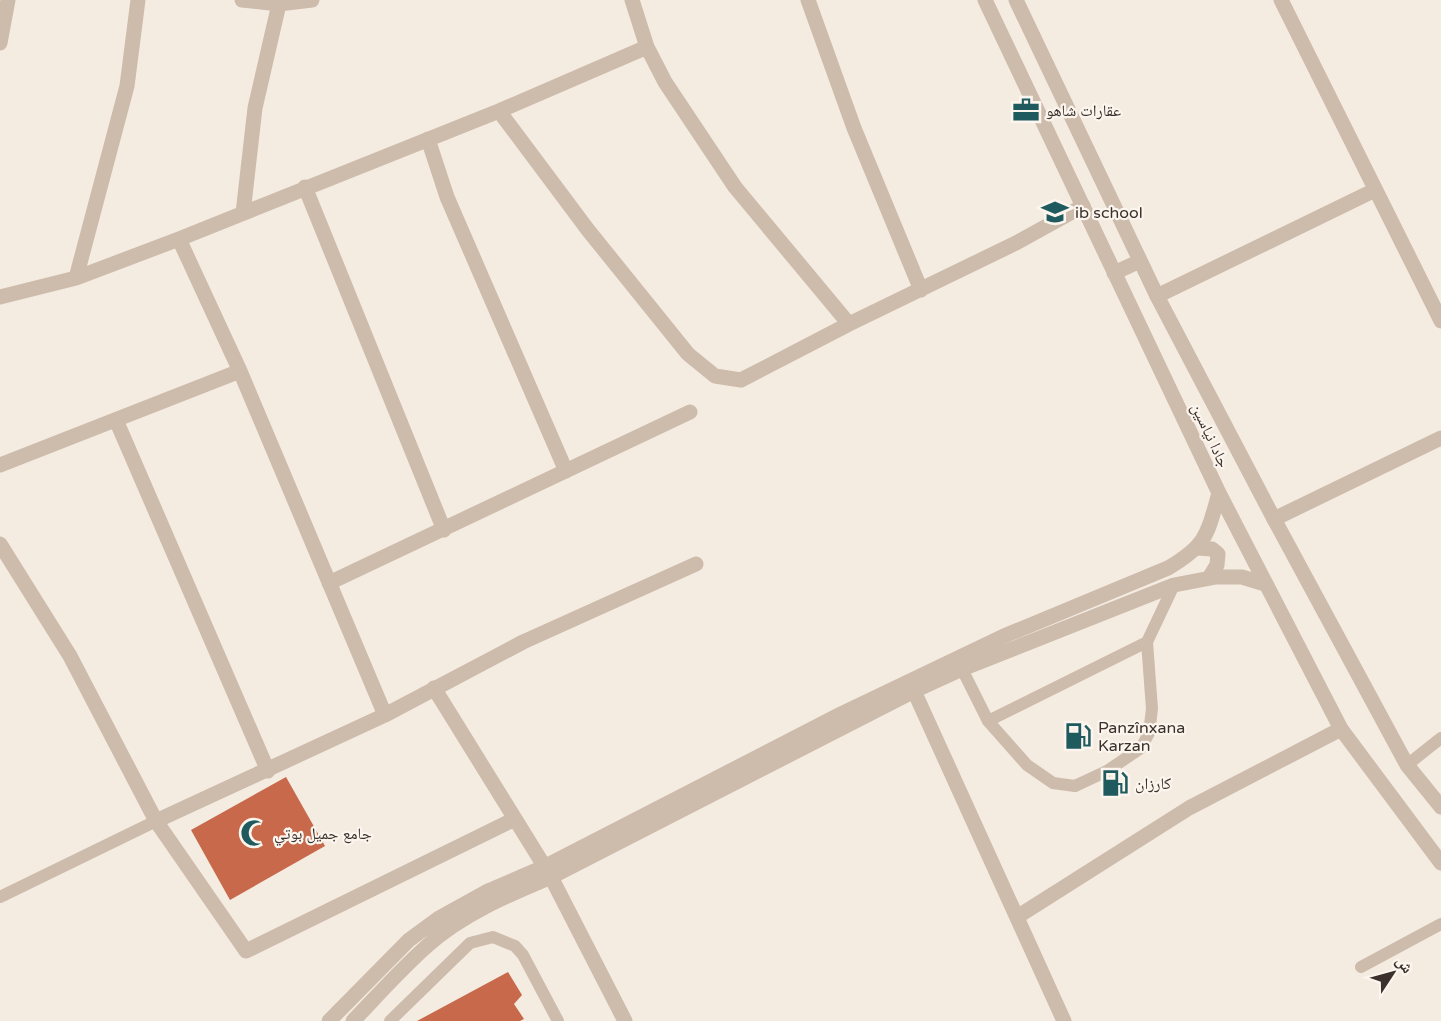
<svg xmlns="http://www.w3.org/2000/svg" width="1441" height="1021" viewBox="0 0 1441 1021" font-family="'Varela Round','Noto Naskh Arabic',sans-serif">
<rect width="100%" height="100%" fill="#f4ebe1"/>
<path fill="#c8694b" d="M286,777L325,846L230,900L191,830Z
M508,972L522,995L514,1004L524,1019L520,1021H417Z"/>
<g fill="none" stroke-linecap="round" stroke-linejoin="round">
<path stroke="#cdbbac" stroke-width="12" d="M962,669L988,721L1027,765L1053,783L1075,786L1107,771L1141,748L1149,733L1152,709L1147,642L1174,585
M988,721L1147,642
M1407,765L1441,738
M0,897L156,821
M1361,967L1441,924
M390,1021L470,943L493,937L515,946L523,955L558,1021"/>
<path stroke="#cdbbac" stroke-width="15" d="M242,0L279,4L312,0
M632,0L647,47L665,82L735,187L849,324
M808,0L854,128L921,290
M1281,0L1441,321
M0,43L8,0
M499,111L588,230L688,354L715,376L741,380L849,324L1016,243L1083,206
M428,139L447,197L566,471
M305,187L444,530
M243,213L255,108L279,4
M179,239L240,371L385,715
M76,278L127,86L138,0
M1157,296L1375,190
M0,297L76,278L179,239L499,111L647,47
M116,420L268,771
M0,465L240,371
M1274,519L1441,438
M0,544L70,656L156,821L246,951L515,819
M329,583L690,412
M434,688L551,877L625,1021
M914,691L1064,1021
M156,821L385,715L523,642L696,564
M1017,917L1189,808L1341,729"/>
<path stroke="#cdbbac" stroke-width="15" d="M985,0L1219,493L1341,729L1441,863
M1016,0L1157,296L1274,519L1407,765L1441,807
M1114,273L1140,261
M1197,548L1212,549L1218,554L1217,565L1209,578
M329,1021L409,940L439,918L486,892L544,867L841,714L1004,636L1168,568C1207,545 1207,535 1219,493
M353,1021C377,996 401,969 427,946C461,915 508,895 551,877L914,691L962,669L1174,585L1216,577H1242L1265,584"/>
</g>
<defs>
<symbol id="office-bare" viewBox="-9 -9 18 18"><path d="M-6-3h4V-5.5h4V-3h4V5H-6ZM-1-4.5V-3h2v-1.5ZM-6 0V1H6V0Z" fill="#1f5a5e" stroke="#fbf5ee" stroke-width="2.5" paint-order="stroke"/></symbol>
<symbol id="school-bare" viewBox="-9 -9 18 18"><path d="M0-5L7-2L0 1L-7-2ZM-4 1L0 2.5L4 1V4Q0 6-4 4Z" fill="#1f5a5e" stroke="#fbf5ee" stroke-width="2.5" paint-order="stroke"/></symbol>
<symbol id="fuel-bare" viewBox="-9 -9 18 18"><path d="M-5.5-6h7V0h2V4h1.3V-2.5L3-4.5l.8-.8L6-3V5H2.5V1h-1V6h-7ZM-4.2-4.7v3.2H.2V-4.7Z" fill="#1f5a5e" stroke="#fbf5ee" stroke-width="2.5" paint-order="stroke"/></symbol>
<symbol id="mosque-bare" viewBox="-9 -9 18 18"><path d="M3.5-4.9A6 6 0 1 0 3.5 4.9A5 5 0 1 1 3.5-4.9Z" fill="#1f5a5e" stroke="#fbf5ee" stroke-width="2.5" paint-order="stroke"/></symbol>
</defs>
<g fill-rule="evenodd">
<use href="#office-bare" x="1007" y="91" width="38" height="38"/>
<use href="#school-bare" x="1036" y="193" width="38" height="38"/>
<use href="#fuel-bare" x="1059" y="717" width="38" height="38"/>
<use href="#fuel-bare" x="1096" y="764" width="38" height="38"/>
<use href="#mosque-bare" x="235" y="814" width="38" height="38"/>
</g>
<g text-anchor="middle" stroke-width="4.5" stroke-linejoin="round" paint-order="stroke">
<g font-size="16" fill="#3b302b" stroke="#fbf5ee" text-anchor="start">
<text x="1046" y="116">عقارات شاهو</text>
<text x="1075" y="218">ib school</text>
<text x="1098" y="733">Panzînxana<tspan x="1098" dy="18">Karzan</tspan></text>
<text x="1135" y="789">كارزان</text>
<text x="274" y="839">جامع جميل بوتي</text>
</g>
<g font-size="16" fill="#3b302b" stroke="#fbf5ee">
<text transform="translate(1211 435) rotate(65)" y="6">جادا نیاسین</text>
</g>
</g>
<g transform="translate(1393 973) rotate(54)" stroke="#fbf5ee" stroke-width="4.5" paint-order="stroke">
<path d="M0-4.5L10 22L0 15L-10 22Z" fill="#3b302b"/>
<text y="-9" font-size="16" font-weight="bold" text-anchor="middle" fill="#3b302b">ش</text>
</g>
</svg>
